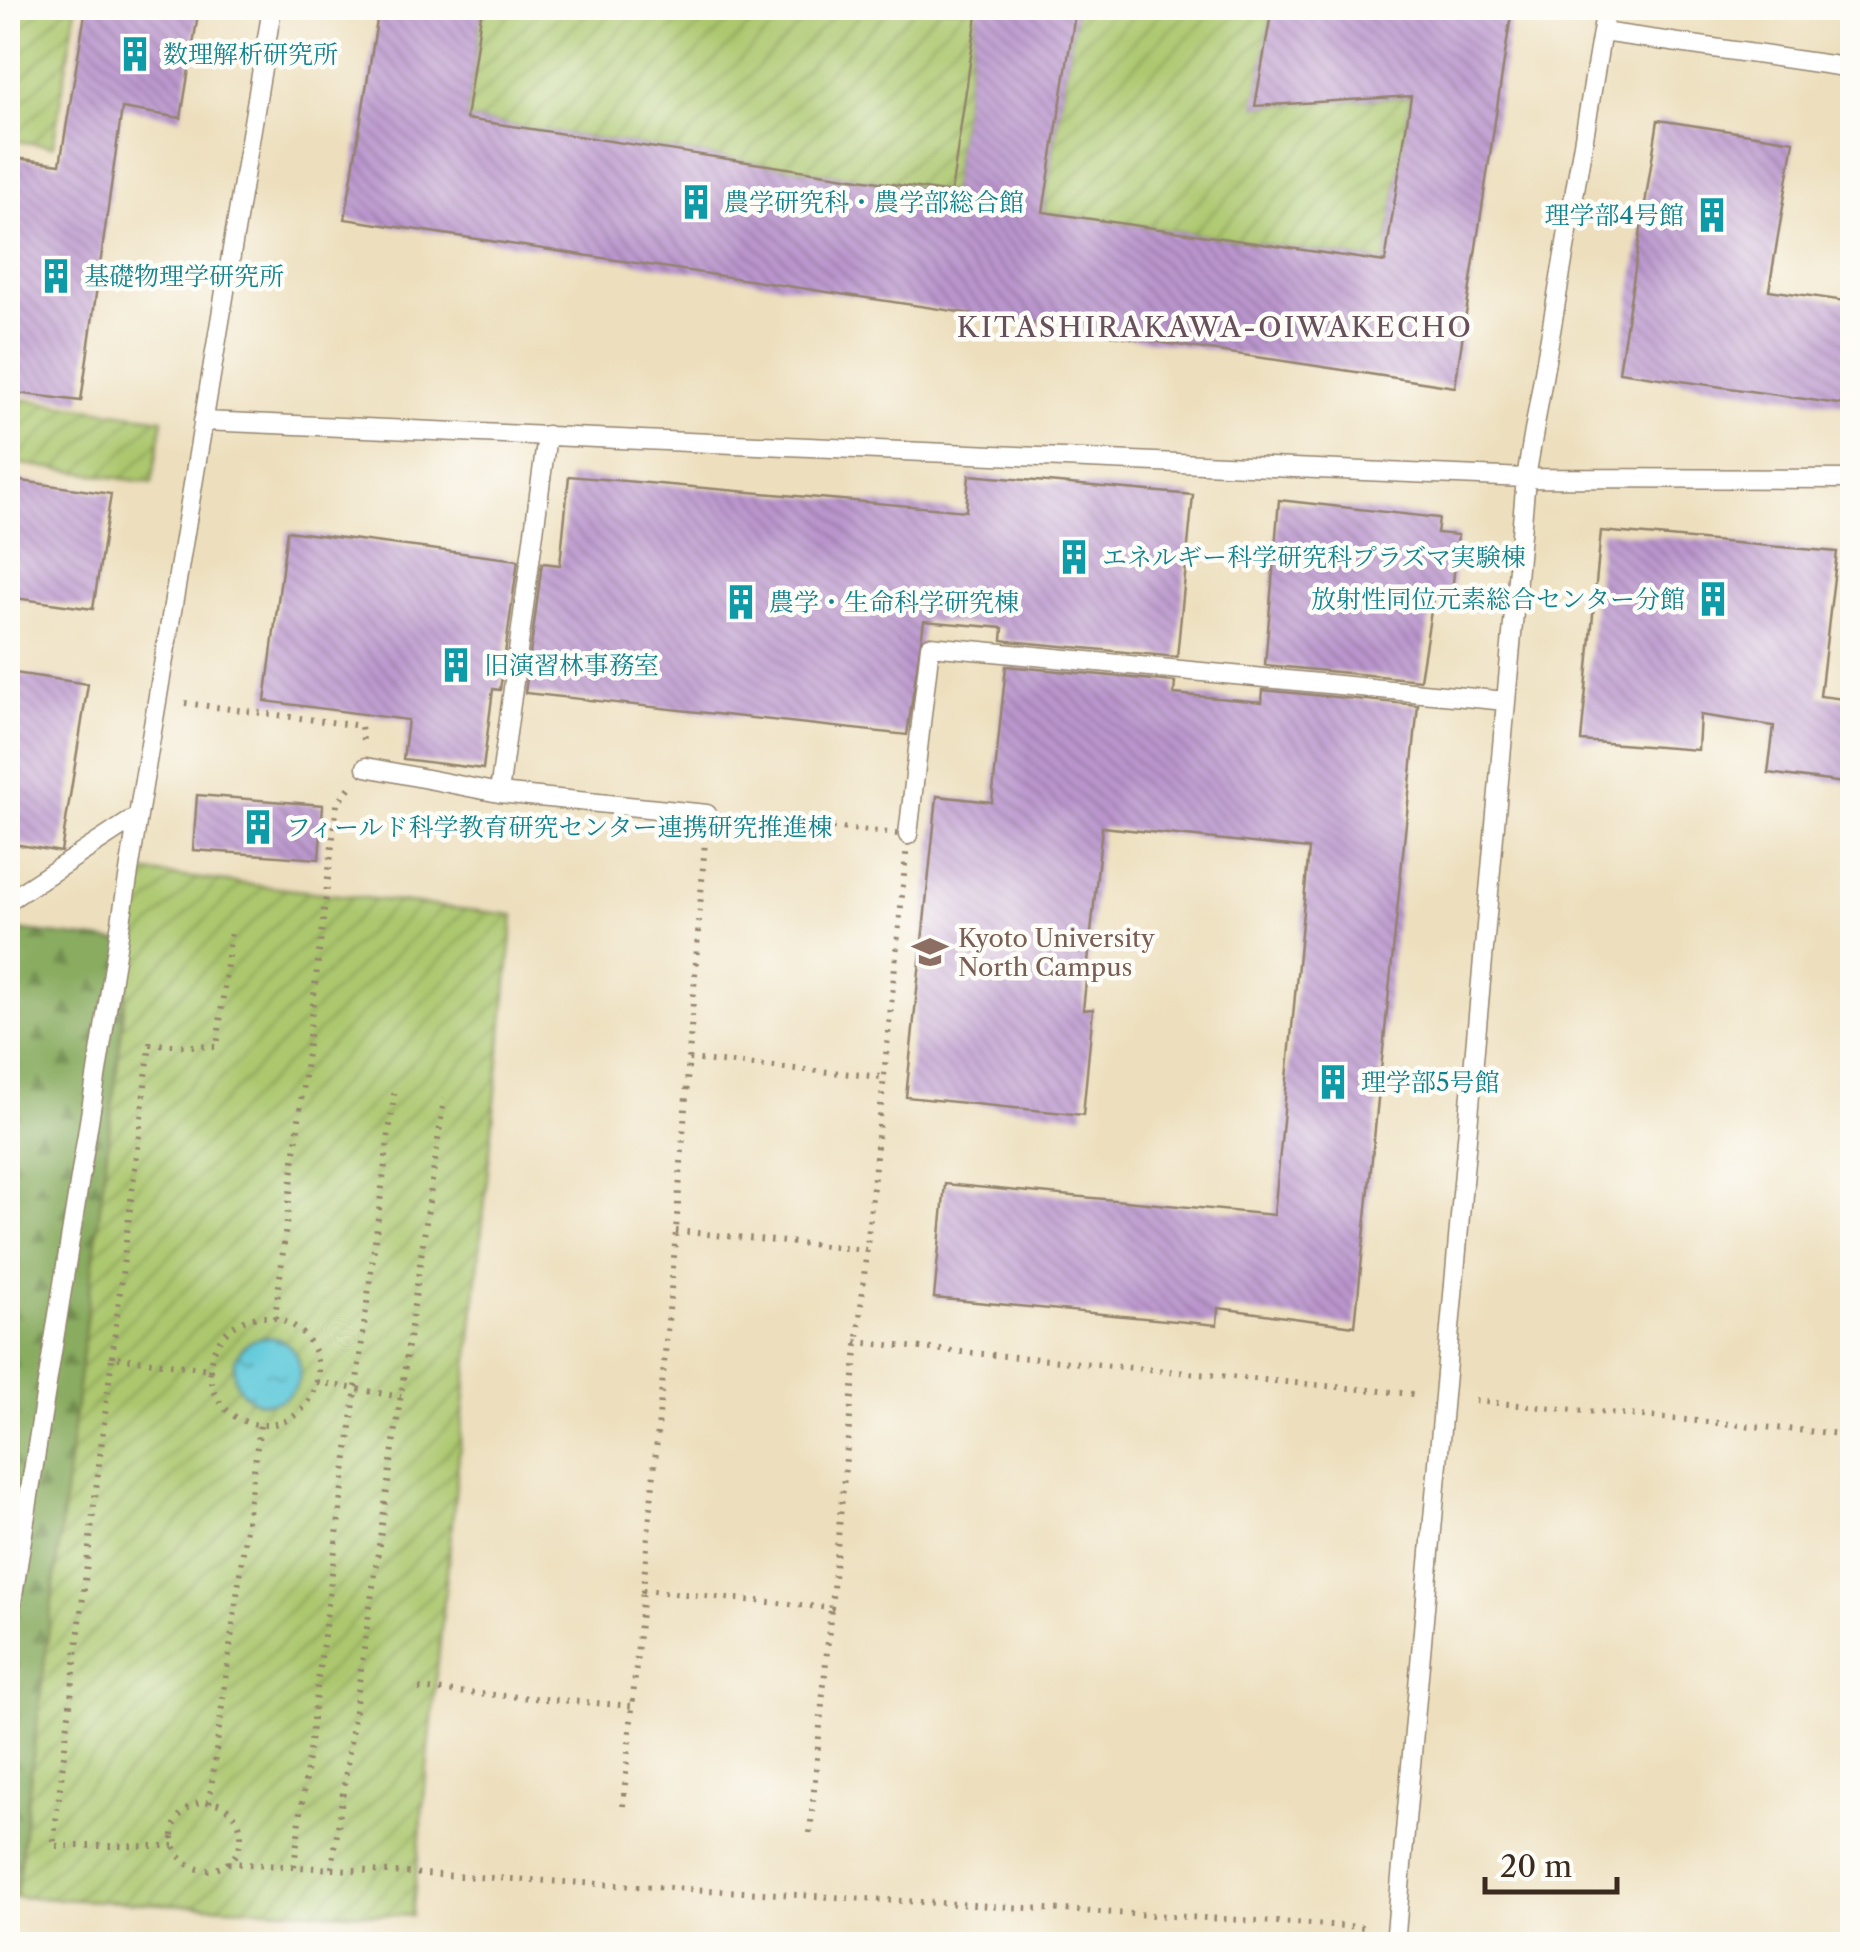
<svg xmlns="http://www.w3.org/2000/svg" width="1860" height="1952" viewBox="0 0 1860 1952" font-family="'Libre Caslon Text','Noto Serif JP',serif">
<defs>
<pattern id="forest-firs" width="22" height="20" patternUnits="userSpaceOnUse" patternTransform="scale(2.5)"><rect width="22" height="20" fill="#89ac61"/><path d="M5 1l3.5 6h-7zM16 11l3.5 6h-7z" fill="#718c4f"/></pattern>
<pattern id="garden-furrows" width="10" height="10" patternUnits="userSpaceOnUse" patternTransform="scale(2.5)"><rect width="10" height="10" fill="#acc76e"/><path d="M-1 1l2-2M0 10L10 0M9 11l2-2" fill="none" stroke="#8da25a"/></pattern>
<pattern id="water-ripples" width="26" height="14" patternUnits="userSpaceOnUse" patternTransform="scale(2.5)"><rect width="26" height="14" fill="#5fc9da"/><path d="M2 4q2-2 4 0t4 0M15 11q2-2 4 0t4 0" fill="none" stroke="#50a3b0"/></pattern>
<pattern id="building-back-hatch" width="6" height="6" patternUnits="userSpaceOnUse" patternTransform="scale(2.5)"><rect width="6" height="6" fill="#ba95cd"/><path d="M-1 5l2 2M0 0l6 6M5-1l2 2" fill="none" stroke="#987aa6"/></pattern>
</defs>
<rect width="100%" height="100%" fill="#fdfcf7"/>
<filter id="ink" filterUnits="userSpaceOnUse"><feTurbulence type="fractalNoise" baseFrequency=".01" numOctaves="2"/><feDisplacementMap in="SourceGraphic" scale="20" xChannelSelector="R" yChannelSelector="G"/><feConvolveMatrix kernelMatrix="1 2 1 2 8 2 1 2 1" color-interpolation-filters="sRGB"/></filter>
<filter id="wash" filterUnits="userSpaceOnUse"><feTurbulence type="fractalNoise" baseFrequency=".0048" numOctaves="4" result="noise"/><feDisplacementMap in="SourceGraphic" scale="40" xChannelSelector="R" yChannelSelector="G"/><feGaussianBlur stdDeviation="2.25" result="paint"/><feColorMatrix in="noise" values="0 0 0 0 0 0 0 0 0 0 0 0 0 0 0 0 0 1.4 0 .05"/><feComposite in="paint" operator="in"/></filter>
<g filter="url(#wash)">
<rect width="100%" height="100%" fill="#eddfbd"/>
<path fill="url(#forest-firs)" stroke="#626b40" stroke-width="2.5" d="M8,929L132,943L16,1897L8,1896Z"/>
<path fill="url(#garden-furrows)" stroke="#747846" stroke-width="2.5" d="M8,8H76L53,146L8,140Z
M482,8H978L951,193L466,119Z
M1076,8H1272L1256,106L1411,96L1385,262L1043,212Z
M8,397L163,419L152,483L8,462Z
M141,872L514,915L412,1916L16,1897Z"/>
<path fill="url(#water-ripples)" stroke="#4d7a7c" stroke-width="2.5" d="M234 1370a33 33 0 1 1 66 0a33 33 0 1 1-66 0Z"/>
<g id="blocks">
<path fill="url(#building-back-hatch)" d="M86,8H199L181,118L122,108L81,401L8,392V321L19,240L8,238V157L60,164Z
M379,8H482L466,119L951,193L978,8H1076L1043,212L1385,262L1411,96L1255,106L1272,8H1512L1455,387L345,219Z
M1658,120L1794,141L1769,290L1852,302V406L1619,372Z
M969,475L1193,495L1177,657L1009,641L1002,640L1003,628L924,621L907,735L525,693L542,563L560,565L569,476L966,511Z
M8,479L111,494L93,609L8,597Z
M1279,500L1439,518L1437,533L1458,535L1452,592H1434L1420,680L1265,665Z
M287,531L518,560L500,690L493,689L483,769L403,759L408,720L265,701Z
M1601,531L1837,552L1820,696L1852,700V784L1768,773L1774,726L1700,715L1698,750L1581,741Z
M1006,666L1175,682L1174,694L1262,702L1263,690L1418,705L1355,1326L1218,1308L1217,1325L934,1298L945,1184L1274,1215L1309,849L1102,827L1083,1010L1093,1009L1083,1115L906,1097L937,796L992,802Z
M8,672L88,684L61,852L8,843Z
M197,795L323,805L319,859L193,850Z"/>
</g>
</g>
<g filter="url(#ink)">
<use href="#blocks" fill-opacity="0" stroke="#94846e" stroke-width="2.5"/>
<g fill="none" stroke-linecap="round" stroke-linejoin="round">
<defs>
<path id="lane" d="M1602,32L1852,68
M203,421L1526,478L1852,479
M547,435L499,793L707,814
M366,767L499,793
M908,835L930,646L1506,701
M8,901L138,816L272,8
M8,1627L138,816
M1395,1944L1526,478L1606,8"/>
</defs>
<use href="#lane" stroke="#94846e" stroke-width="21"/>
<path stroke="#94846e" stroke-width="6" stroke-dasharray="2.5 8" stroke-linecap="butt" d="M185,703L361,726L363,740
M707,814L908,835L831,1608L643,1590L674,1257Z
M689,1059L883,1077
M676,1231L866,1250
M210 1371a54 54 0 1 1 108 0a54 54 0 1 1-108 0Z
M275,1318L337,804L350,787
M856,1342L1413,1394
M112,1357L150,1044L217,1047L231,931
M317,1382L401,1397
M1475,1401L1852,1435
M419,1689L633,1706
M173 1836a34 34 0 1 1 68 0a34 34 0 1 1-68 0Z
M209,1803L260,1425
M623,1806L643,1590
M810,1833L831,1608
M174,1846H53L112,1357L210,1369
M228,1863L1365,1927
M294,1866L395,1087
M332,1868L444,1099"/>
<use href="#lane" stroke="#fff" stroke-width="18"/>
</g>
</g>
<defs>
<symbol id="building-bare" viewBox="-9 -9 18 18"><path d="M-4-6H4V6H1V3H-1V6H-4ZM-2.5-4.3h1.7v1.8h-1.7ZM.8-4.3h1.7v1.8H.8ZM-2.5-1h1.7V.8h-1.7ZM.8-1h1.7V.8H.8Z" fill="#0f9aa8" stroke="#fdfcf7" stroke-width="2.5" paint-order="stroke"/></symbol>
<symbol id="university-bare" viewBox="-9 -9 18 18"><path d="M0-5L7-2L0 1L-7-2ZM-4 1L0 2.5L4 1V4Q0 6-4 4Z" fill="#8d6e63" stroke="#fdfcf7" stroke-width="2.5" paint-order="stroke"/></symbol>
</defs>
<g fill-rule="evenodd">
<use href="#building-bare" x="110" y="29" width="50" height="50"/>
<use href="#building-bare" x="671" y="177" width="50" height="50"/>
<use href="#building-bare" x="1687" y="190" width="50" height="50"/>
<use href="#building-bare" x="31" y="251" width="50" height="50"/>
<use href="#building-bare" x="1049" y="532" width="50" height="50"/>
<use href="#building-bare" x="1688" y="574" width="50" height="50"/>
<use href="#building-bare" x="716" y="577" width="50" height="50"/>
<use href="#building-bare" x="431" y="640" width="50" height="50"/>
<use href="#building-bare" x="233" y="802" width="50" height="50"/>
<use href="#university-bare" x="905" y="927" width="50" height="50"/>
<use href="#building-bare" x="1308" y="1057" width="50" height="50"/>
</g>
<g text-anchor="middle" stroke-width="9" stroke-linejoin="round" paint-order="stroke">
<g font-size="25" fill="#0d838f" stroke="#fdfcf7" text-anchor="start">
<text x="163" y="63">数理解析研究所</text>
<text x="724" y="211">農学研究科・農学部総合館</text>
<text x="1684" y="224" text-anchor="end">理学部4号館</text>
<text x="84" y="285">基礎物理学研究所</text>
<text x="1102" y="566">エネルギー科学研究科プラズマ実験棟</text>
<text x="1685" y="608" text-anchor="end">放射性同位元素総合センター分館</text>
<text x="769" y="611">農学・生命科学研究棟</text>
<text x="484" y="674">旧演習林事務室</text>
<text x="286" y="836">フィールド科学教育研究センター連携研究推進棟</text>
<text x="1361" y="1091">理学部5号館</text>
</g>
<g font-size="25" fill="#785e54" stroke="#fdfcf7" text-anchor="start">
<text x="958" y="947">Kyoto University<tspan x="958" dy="29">North Campus</tspan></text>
</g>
<g font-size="28" letter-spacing="2.5" fill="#674f5b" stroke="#fdfcf7">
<text x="1215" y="337">KITASHIRAKAWA-OIWAKECHO</text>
</g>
</g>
<rect width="1860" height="1952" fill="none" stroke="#fdfcf7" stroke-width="40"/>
<path d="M1485 1877v15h132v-15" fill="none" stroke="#3b2a1e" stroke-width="5"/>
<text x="1500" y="1877" font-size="30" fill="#3b2a1e" stroke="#fdfcf7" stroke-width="8" paint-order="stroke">20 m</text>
</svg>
